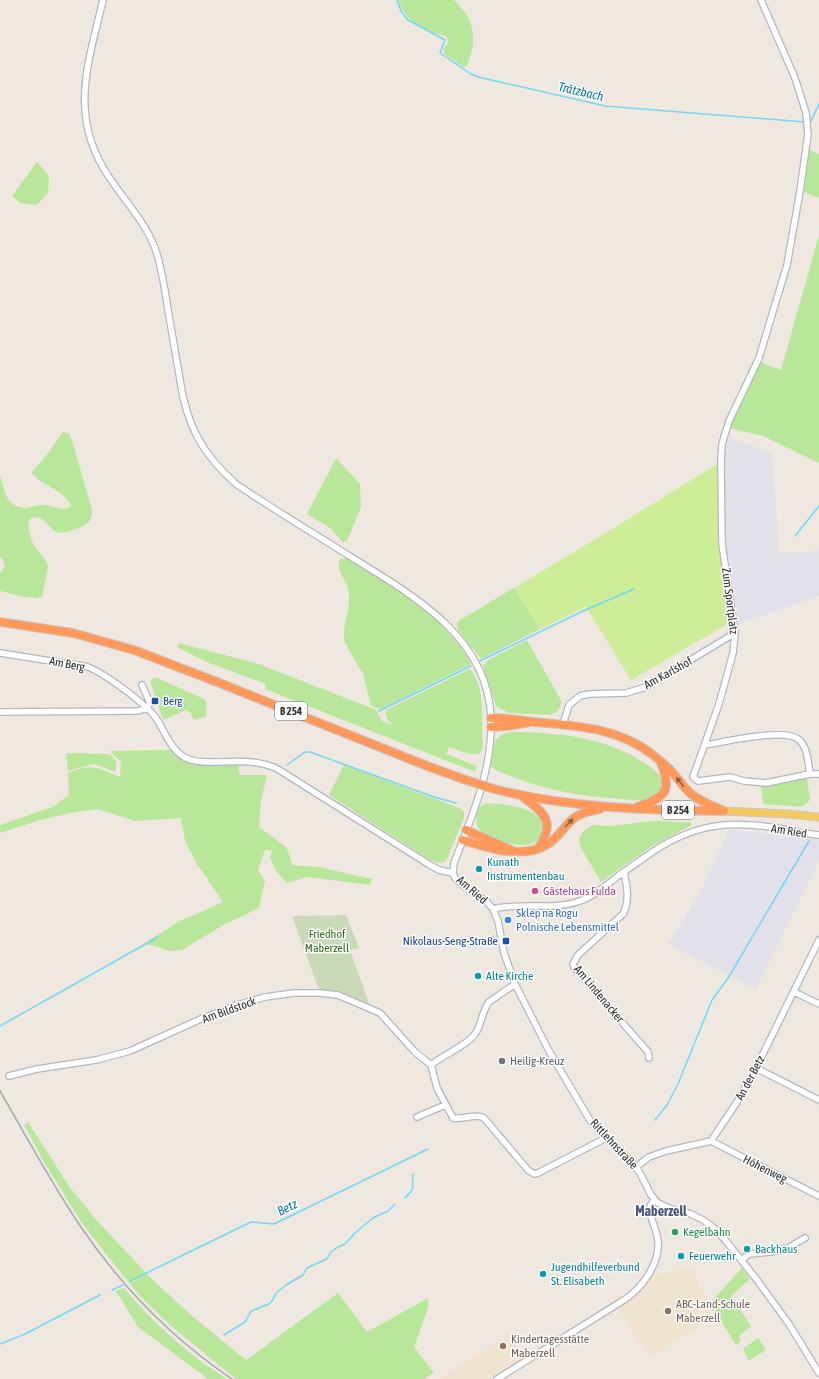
<svg xmlns="http://www.w3.org/2000/svg" width="819" height="1379" viewBox="0 0 819 1379" font-family="'Asap Condensed',sans-serif">
<rect width="100%" height="100%" fill="#efe8e0"/>
<path fill="#e2e0e8" d="M727,437L772,453L779,553L819,551V596L737,625L723,543V461Z
M729,830L819,838V861L756,989L668,944L700,893Z"/>
<path fill="#f0e4d0" d="M693,1266L700,1286L717,1315L649,1357L618,1308L634,1298L640,1292L651,1277Z
M509,1334L524,1358L490,1379H439Z"/>
<path fill="#bae69c" d="M398,0H454C476,21 478,40 466,67L462,66L444,54V49L448,43L447,37C443,35 439,35 435,33C416,25 406,20 398,0Z
M808,149L819,154V198L804,192Z
M37,162L49,176L48,193L37,205L20,203L12,196Z
M819,235V463L763,436L729,428L761,362L781,370Z
M63,432L69,434L71,437L92,510C92,526 82,527 69,531C64,532 60,534 56,532C47,527 43,512 30,519C26,527 31,540 35,547C40,554 46,558 48,566L42,597C32,601 11,593 0,591V574L5,566L4,562L0,556V476C6,492 5,508 28,508C33,507 38,504 43,505C52,505 62,512 70,507L71,505C62,489 43,486 31,473L49,452Z
M337,459L360,484L361,507L347,541L343,542L330,528L307,514L335,460Z
M341,558L350,560C396,588 442,614 470,661V665L385,707L380,709L371,706L363,674L345,643C341,626 351,610 349,593C348,581 333,569 341,558Z
M514,588L540,629L481,659L458,630L457,623L460,620Z
M527,640L562,702L558,711L550,715L510,713L500,709L496,706L483,666L488,660Z
M179,643L259,664L376,710L382,721L393,725C388,721 385,718 386,710L470,669C486,688 481,720 483,743L482,750L479,754H469L449,747L446,754L477,766L475,772L265,689L266,684L209,663L177,647Z
M153,678H157L204,699L206,701V717L194,720L190,712L186,710L166,719H163L151,684V680Z
M510,732C558,732 609,737 649,766C658,772 666,780 660,791C656,796 651,799 645,800C637,801 628,799 620,799C597,797 574,795 551,789C531,784 512,777 494,769L491,766C493,749 491,736 510,732Z
M170,750L206,764L238,765L240,775H267L261,801L259,827L286,847L290,856L292,865L319,867L372,879L370,885L308,877L287,883L277,872L270,858L272,850H265L258,870L265,881L259,908L225,924L182,950L167,951L156,946L143,944L180,921L223,902L197,864L185,841L181,818L135,821L97,809L75,812L40,820L0,833V825L52,807L69,795L68,773C93,763 96,767 120,777L121,762L110,751Z
M66,753L110,754L116,761V772L94,764L68,771Z
M344,765L462,809L464,812V818L446,861L441,863L432,861L329,795Z
M807,779L810,800L802,807L763,804L761,785Z
M486,803C502,804 548,807 543,831C542,837 537,842 531,844C518,849 481,839 477,825C475,819 477,812 479,807Z
M653,821L690,822L692,825L652,846L601,882L580,846L579,839L582,833L587,828L593,825L611,826Z
M28,1122L69,1186L97,1221L153,1280L192,1316L246,1360L338,1293L367,1332L428,1298V1308L414,1347L434,1373L424,1379H236L171,1326L141,1297L109,1258L82,1223L44,1162L24,1125Z
M742,1268L750,1279L731,1296L751,1326L739,1336L741,1340L736,1345L710,1303Z
M124,1288C153,1322 188,1355 227,1379H208L138,1327L116,1291Z
M758,1338L766,1350L749,1361L743,1349Z"/>
<path fill="#cad9b7" d="M346,915L359,948L350,950L370,1006L337,992L319,990L292,916Z"/>
<path fill="#ceed98" d="M719,463V547L731,622L631,680L586,607L540,629L514,588L604,534Z"/>
<g fill="none" stroke-linecap="round" stroke-linejoin="round">
<path stroke="#72d7f2" stroke-width="1.5" d="M397,0L401,11L408,20L445,40L440,53L471,74L478,77L605,106L805,122
M811,121L819,104
M795,536L819,506
M480,661L583,611L634,589
M379,711L471,666
M287,765L305,752H310L434,797L456,803
M0,1026L158,937
M655,1120L667,1105L678,1084L712,1000L728,978L809,841
M405,1198C417,1187 411,1188 413,1174
M130,1281L251,1222L274,1224L428,1149
M112,1290L123,1285
M224,1335L245,1322L251,1311L269,1304L272,1301L276,1293L286,1285L303,1275L307,1268L327,1259L331,1252L338,1247L345,1244L355,1233L373,1218L388,1211L395,1204
M0,1344L25,1334L100,1295"/>
<defs>
<path id="minor" d="M103,0C88,64 68,117 109,177C125,201 145,222 155,248C162,268 165,290 168,310C173,339 178,368 183,397C192,435 207,458 236,484C273,509 313,533 351,557C412,595 488,636 491,718C493,769 472,816 454,863L453,873
M761,0L795,78L806,113L808,134L800,191L787,265L759,358L729,421L722,444L721,460L722,544L735,633L733,653L719,704L693,777L698,781L730,777L744,781L766,783L810,774
M0,653L76,665C80,665 84,666 88,667C104,673 145,703 156,718C165,731 170,750 186,758C196,763 207,762 216,762C237,761 257,760 276,768L430,865L439,870L453,873
M0,712L138,711L147,708L150,703L142,685
M563,724L569,705L580,696L589,694L626,693L646,687L735,633
M705,745C725,742 783,728 798,739C808,746 808,764 810,774H819
M624,872C627,886 630,900 623,914L578,955L573,964L574,967L648,1052L649,1058
M453,873L455,878L465,887L486,901L493,909L498,921L504,953L515,984L549,1051L591,1122L606,1138L630,1160L640,1173L651,1195L658,1203L671,1209L691,1214L703,1220L713,1227L726,1241L757,1280L789,1324L819,1373
M493,909C521,902 551,911 580,901C592,897 603,888 613,880C623,872 634,865 645,857C691,824 728,819 783,829C795,832 807,834 819,835
M794,992L819,1004
M431,1065L437,1088L453,1118C463,1120 475,1113 484,1118L528,1170L534,1174L538,1173L606,1138
M431,1065C444,1054 468,1046 477,1031C482,1022 482,1011 489,1002L515,984
M756,1068L819,1100
M9,1076L37,1069L96,1060L130,1051L203,1018L237,1005L265,997L294,993H320L338,995L380,1013L415,1052L431,1065
M417,1117L445,1105
M711,1141L819,1196
M636,1167L649,1157L666,1151L711,1141L737,1102L756,1068L819,940
M741,1260L749,1254L771,1252L788,1248L805,1238
M497,1379L624,1300C642,1288 660,1264 658,1241C657,1230 651,1221 650,1211V1206L654,1200"/>
<path id="major" d="M724,811L788,814L819,817"/>
<path id="highway" d="M0,622L73,633L134,650L217,682L427,766L466,780
M491,718C506,718 519,720 534,722C576,726 618,727 653,755C659,760 666,765 671,771C678,778 683,787 691,794C701,802 713,806 724,811
M491,727L507,726L530,722
M494,789C568,808 645,810 721,811
M523,797C544,813 556,821 539,847
M637,807C664,798 673,792 661,763
M466,830L511,850
M463,840C489,848 522,860 548,844C559,837 565,825 574,818C581,812 592,811 600,809"/>
</defs>
<use href="#minor" stroke="#b4b7c1" stroke-width="8"/>
<use href="#major" stroke="#c9c9c9" stroke-width="9"/>
<use href="#highway" stroke="#c9c9c9" stroke-width="10"/>
<use href="#minor" stroke="#fff" stroke-width="5.5"/>
<use href="#major" stroke="#f4c960" stroke-width="7"/>
<use href="#highway" stroke="#ff995b" stroke-width="8"/>
<path stroke="#a2a7b8" stroke-width="1.5" d="M0,1091C26,1136 51,1183 81,1227C121,1286 173,1339 232,1379"/>
<defs>
<path id="highway-bridge" d="M466,780L494,789"/>
</defs>
<use href="#highway-bridge" stroke="#c9c9c9" stroke-width="10" stroke-linecap="butt"/>
<use href="#highway-bridge" stroke="#ff995b" stroke-width="8"/>
</g>
<defs><path id="oneway-solid" d="M-6-.8H1V-3.2L6.5 0L1 3.2V.8H-6Z"/></defs>
<g fill="#8c5e42">
<use href="#oneway-solid" transform="translate(680 782) rotate(-129)"/>
<use href="#oneway-solid" transform="translate(569 823) rotate(-46)"/>
</g>
<g fill="#1a4fb4" stroke="#fff" stroke-width="1.5">
<rect x="151" y="697" width="8" height="8" rx="2"/>
<rect x="502" y="937" width="8" height="8" rx="2"/>
</g>
<g fill="#0f9aa8" stroke="#fff" stroke-width="1.5">
<circle cx="479" cy="869" r="4"/>
<circle cx="478" cy="976" r="4"/>
<circle cx="747" cy="1249" r="4"/>
<circle cx="681" cy="1256" r="4"/>
<circle cx="543" cy="1274" r="4"/>
</g>
<circle fill="#d1479c" stroke="#fff" stroke-width="1.5" cx="535" cy="891" r="4"/>
<circle fill="#3f7fe0" stroke="#fff" stroke-width="1.5" cx="508" cy="920" r="4"/>
<circle fill="#6b7280" stroke="#fff" stroke-width="1.5" cx="502" cy="1061" r="4"/>
<circle fill="#2e9e5b" stroke="#fff" stroke-width="1.5" cx="675" cy="1232" r="4"/>
<g fill="#8d6e63" stroke="#fff" stroke-width="1.5">
<circle cx="668" cy="1311" r="4"/>
<circle cx="503" cy="1346" r="4"/>
</g>
<g text-anchor="middle" stroke-width="3" stroke-linejoin="round" paint-order="stroke">
<g fill="#fff" stroke="#6d6d6d" stroke-width="1">
<rect x="275" y="702" width="32" height="18" rx="3"/>
<rect x="662" y="801" width="32" height="18" rx="3"/>
</g>
<g font-size="11" font-weight="bold" fill="#2e2e2e">
<text x="291" y="715">B 254</text>
<text x="678" y="814">B 254</text>
</g>
<g font-size="12" fill="#2e2e2e" stroke="#fff">
<text transform="translate(730 601) rotate(83)" y="4">Zum Sportplatz</text>
<text transform="translate(67 664) rotate(11)" y="4">Am Berg</text>
<text transform="translate(668 673) rotate(-29)" y="4">Am Karlshof</text>
<text transform="translate(789 831) rotate(9)" y="4">Am Ried</text>
<text transform="translate(472 890) rotate(41)" y="4">Am Ried</text>
<text transform="translate(599 994) rotate(50)" y="4">Am Lindenacker</text>
<text transform="translate(229 1010) rotate(-20)" y="4">Am Bildstock</text>
<text transform="translate(750 1078) rotate(-62)" y="4">An der Betz</text>
<text transform="translate(614 1144) rotate(47)" y="4">Rittlehnstraße</text>
<text transform="translate(765 1169) rotate(27)" y="4">Höhenweg</text>
</g>
<g font-size="12" fill="#164399" stroke="#fff" text-anchor="start">
<text x="163" y="705">Berg</text>
<text x="498" y="945" text-anchor="end">Nikolaus-Seng-Straße</text>
</g>
<g font-size="12" fill="#0d838f" stroke="#fff" text-anchor="start">
<text x="487" y="866">Kunath<tspan x="487" dy="14">Instrumentenbau</tspan></text>
<text x="486" y="980">Alte Kirche</text>
<text x="755" y="1253">Backhaus</text>
<text x="689" y="1260">Feuerwehr</text>
<text x="551" y="1271">Jugendhilfeverbund<tspan x="551" dy="14">St. Elisabeth</tspan></text>
</g>
<g font-size="12" fill="#b23c85" stroke="#fff" text-anchor="start">
<text x="543" y="895">Gästehaus Fulda</text>
</g>
<g font-size="12" fill="#366cbe" stroke="#fff" text-anchor="start">
<text x="516" y="917">Sklep na Rogu<tspan x="516" dy="14">Polnische Lebensmittel</tspan></text>
</g>
<g font-size="12" fill="#306f19" stroke="#fff">
<text x="327" y="938">Friedhof<tspan x="327" dy="14">Maberzell</tspan></text>
</g>
<g font-size="12" fill="#5b616d" stroke="#fff" text-anchor="start">
<text x="510" y="1065">Heilig-Kreuz</text>
</g>
<g font-size="12" fill="#27864d" stroke="#fff" text-anchor="start">
<text x="683" y="1236">Kegelbahn</text>
</g>
<g font-size="12" fill="#785e54" stroke="#fff" text-anchor="start">
<text x="676" y="1308">ABC-Land-Schule<tspan x="676" dy="14">Maberzell</tspan></text>
<text x="511" y="1343">Kindertagesstätte<tspan x="511" dy="14">Maberzell</tspan></text>
</g>
<g font-size="13" font-style="italic" fill="#0a79a5" stroke="#fff">
<text transform="translate(581 91) rotate(13)" y="5">Trätzbach</text>
<text transform="translate(287 1207) rotate(-26)" y="5">Betz</text>
</g>
<g font-size="14" font-weight="bold" fill="#4c5880" stroke="#fff">
<text x="661" y="1216">Maberzell</text>
</g>
</g>
</svg>
